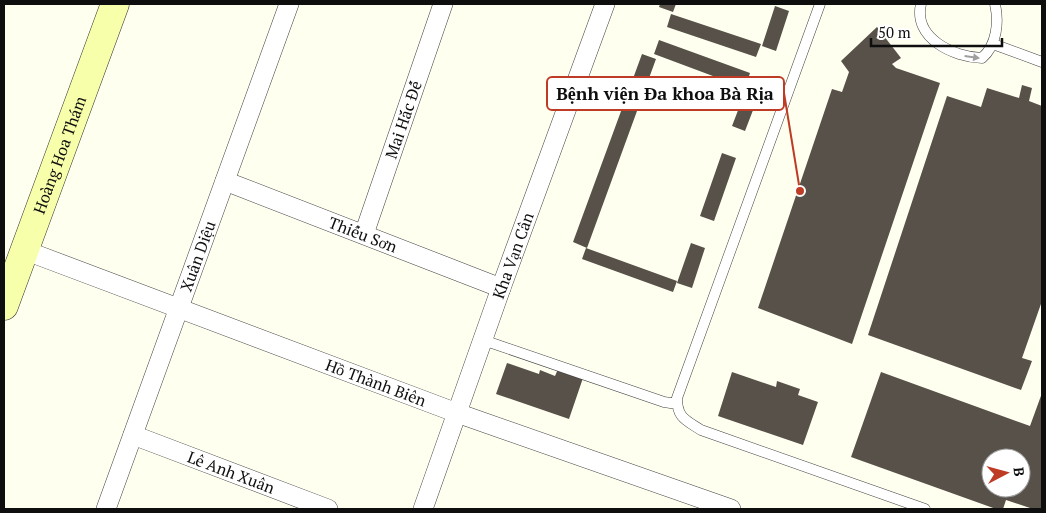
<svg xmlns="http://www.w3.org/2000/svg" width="1046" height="513" viewBox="0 0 1046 513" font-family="'PT Serif',serif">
<rect width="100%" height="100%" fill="#ffffef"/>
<path fill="#57514a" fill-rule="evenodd" d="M660,4H676L673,12L659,7Z
M775,6L789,11L776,51L762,46Z
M671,14L761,44L756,57L667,27Z
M877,27L901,58L892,64L896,68L940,83L852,344L758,308L832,89L842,92L849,72L841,61Z
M659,40L750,73L745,88L654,54Z
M642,54L656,59L587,248L573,242Z
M1022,85L1032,88L1029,101L1042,106V301L1022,358L1032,361L1021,390L868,335L947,96L981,107L987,88L1019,98Z
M747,87L760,92L745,131L732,126Z
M722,153L736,158L714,221L700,216Z
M691,243L705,248L692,288L677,283Z
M586,248L677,281L673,292L582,259Z
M507,363L539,374L540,370L555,376L558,369L583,378L569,419L496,394Z
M732,372L776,387L777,381L800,389L798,395L818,402L803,445L718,416Z
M881,372L1030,426L1042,393V509H1033L1006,500L1003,509H996L851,457ZM991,458H1021V488H991Z"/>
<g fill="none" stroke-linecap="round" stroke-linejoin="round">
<defs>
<path id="lane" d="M820,4L677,398C677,418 686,420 701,430L925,509
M921,4C913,38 953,57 982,58C997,45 999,22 995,4
M993,44L1042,62
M483,340L664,402L677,404"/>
<g id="street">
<path id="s1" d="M225,181L501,288"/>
<path id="s2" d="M364,234L443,4"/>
<path id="s3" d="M24,250L457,413L731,509"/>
<path id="s4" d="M133,435L328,509"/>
<path id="s5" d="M106,509L289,4"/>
<path id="s6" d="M423,509L501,288L605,4"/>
</g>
<g id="secondary">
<path id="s7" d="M4,306L115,4"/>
</g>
</defs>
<use href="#lane" stroke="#414141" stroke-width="11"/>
<use href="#street" stroke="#414141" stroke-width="20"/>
<use href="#secondary" stroke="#303030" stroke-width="29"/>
<use href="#lane" stroke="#fff" stroke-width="10"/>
<use href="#street" stroke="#fff" stroke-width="19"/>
<use href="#secondary" stroke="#f8ffaa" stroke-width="28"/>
</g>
<defs><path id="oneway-solid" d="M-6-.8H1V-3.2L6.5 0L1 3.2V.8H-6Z" transform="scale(1.25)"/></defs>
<use fill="#9f9f9f" href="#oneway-solid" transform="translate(972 57) rotate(8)"/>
<g text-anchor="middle" stroke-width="5" stroke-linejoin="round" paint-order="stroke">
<g font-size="16" fill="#0e0e0e" stroke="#fff">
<text dy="6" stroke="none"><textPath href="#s2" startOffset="121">Mai Hắc Đế</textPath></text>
<text dy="6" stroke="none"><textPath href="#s7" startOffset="161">Hoàng Hoa Thám</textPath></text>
<text dy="6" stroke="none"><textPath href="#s1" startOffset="148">Thiếu Sơn</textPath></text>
<text dy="6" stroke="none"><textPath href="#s5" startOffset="269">Xuân Diệu</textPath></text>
<text dy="6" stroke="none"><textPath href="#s6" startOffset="269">Kha Vạn Cân</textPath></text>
<text dy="6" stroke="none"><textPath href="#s3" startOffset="376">Hồ Thành Biên</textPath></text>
<text dy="6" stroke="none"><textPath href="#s4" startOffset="105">Lê Anh Xuân</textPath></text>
</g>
</g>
<path fill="none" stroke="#be3c26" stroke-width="2" d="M800 191L784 93"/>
<circle fill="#be3c26" stroke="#fff" stroke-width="2" cx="800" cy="191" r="5"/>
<rect fill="#fff" stroke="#be3c26" stroke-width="2" x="547" y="77" width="237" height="33" rx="5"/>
<g font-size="18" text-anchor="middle" font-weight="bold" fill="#0e0e0e">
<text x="665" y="100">Bệnh viện Đa khoa Bà Rịa</text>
</g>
<rect width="1046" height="513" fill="none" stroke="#0e0e0e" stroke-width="10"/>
<g transform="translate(1006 473) rotate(84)"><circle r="24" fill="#ffffff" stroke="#9f9f9f"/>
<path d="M0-4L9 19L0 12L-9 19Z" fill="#be3c26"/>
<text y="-8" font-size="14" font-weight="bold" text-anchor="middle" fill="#0e0e0e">B</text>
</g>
<path d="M871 38v8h131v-8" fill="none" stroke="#0e0e0e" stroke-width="2.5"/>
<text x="878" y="38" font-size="15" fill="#0e0e0e" stroke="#ffffff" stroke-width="4" paint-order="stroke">50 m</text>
</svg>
